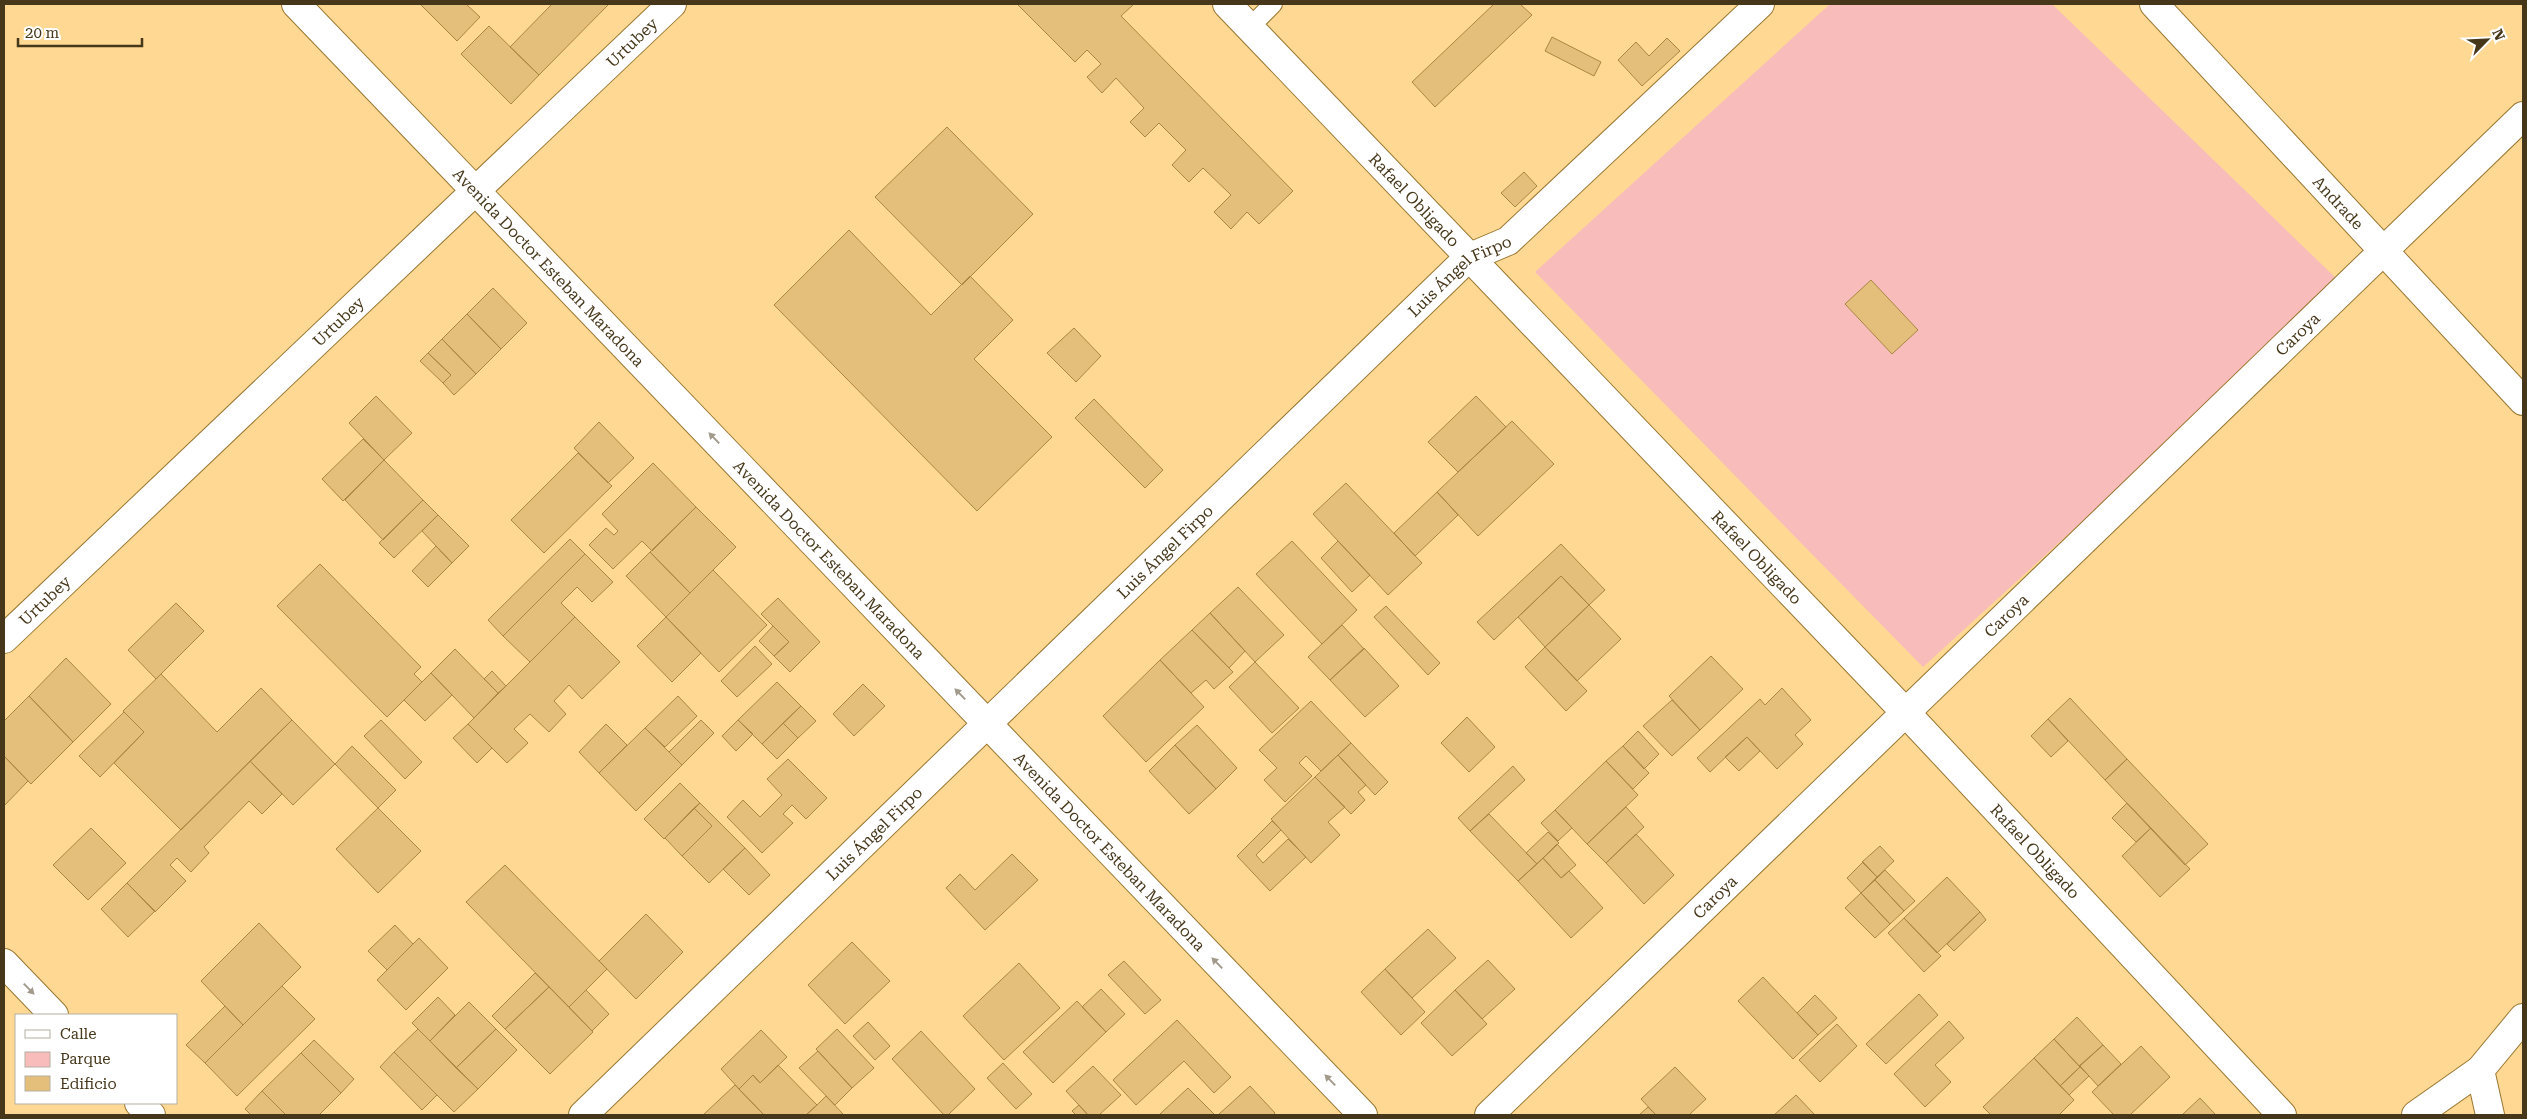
<svg xmlns="http://www.w3.org/2000/svg" width="2527" height="1119" viewBox="0 0 2527 1119" font-family="'Roboto Serif',serif">
<rect width="100%" height="100%" fill="#ffd994"/>
<path fill="#f8bcba" d="M1830,4H2052L2342,284L1923,667L1535,272Z"/>
<path fill="#e4bf7b" stroke="#a98642" d="M423,4H466L480,17L457,41L421,5Z
M552,4H609L539,75L510,47Z
M1017,4H1134L1121,16L1293,191L1259,224L1247,212L1231,229L1214,212L1231,195L1203,168L1189,182L1172,165L1186,150L1159,123L1145,137L1130,122L1144,108L1116,78L1102,93L1087,77L1101,64L1087,50L1075,62Z
M1494,4H1520L1532,15L1435,107L1412,82Z
M489,26L539,75L511,104L461,54Z
M1552,37L1601,62L1594,76L1545,51Z
M1667,38L1680,51L1642,86L1618,60L1636,42L1649,56Z
M947,127L1033,214L962,285L875,197Z
M1524,172L1537,186L1515,207L1501,193Z
M849,230L931,315L970,276L1013,320L974,359L1052,437L977,511L774,305Z
M1871,280L1918,330L1892,354L1845,304Z
M493,288L527,323L501,349L467,314Z
M467,314L501,349L476,374L442,339Z
M1074,328L1101,356L1076,382L1047,353Z
M442,339L476,374L454,395L443,383L451,375L428,353Z
M428,353L451,375L443,383L420,361Z
M376,396L412,433L384,460L349,423Z
M1476,396L1506,427L1458,472L1428,442Z
M1094,399L1163,470L1145,488L1075,418Z
M1512,421L1554,464L1478,536L1437,492Z
M599,422L634,458L608,483L574,448Z
M363,439L384,460L343,501L322,479Z
M578,453L612,486L544,553L511,520Z
M384,460L423,500L383,540L345,500Z
M653,463L696,507L652,551L642,541L613,569L589,545L606,528L614,535L618,531L602,514Z
M1346,483L1422,563L1388,595L1313,514Z
M1437,492L1458,515L1415,556L1394,533Z
M423,500L438,515L394,558L379,543Z
M696,507L736,547L690,593L650,552Z
M438,515L469,546L452,563L422,531Z
M570,539L585,554L503,636L488,620Z
M1292,541L1357,610L1322,644L1256,574Z
M1338,541L1370,575L1352,592L1321,558Z
M1561,544L1605,590L1589,605L1561,576L1494,640L1477,622Z
M436,546L452,563L428,587L412,571Z
M650,552L690,593L666,617L626,576Z
M585,554L613,582L592,602L577,587L561,603L575,617L530,662L503,636Z
M320,564L421,667L414,674L422,682L387,717L277,606Z
M713,570L767,625L719,672L666,617Z
M1561,576L1589,605L1545,647L1518,617Z
M1238,587L1284,635L1255,662L1210,613Z
M778,598L820,642L790,672L774,656L789,642L761,614Z
M176,603L204,631L156,679L128,650Z
M1589,605L1621,639L1577,681L1545,647Z
M1386,606L1440,663L1428,675L1374,617Z
M1210,613L1245,651L1229,668L1192,630Z
M575,617L620,662L582,699L569,685L554,701L566,714L549,732L530,714L514,729L528,743L507,763L468,724Z
M666,617L701,653L672,682L637,646Z
M1342,625L1364,649L1330,680L1308,657Z
M773,626L789,642L774,656L759,641Z
M1192,630L1233,672L1214,689L1206,680L1191,693L1160,660Z
M755,646L772,664L737,697L721,681Z
M1545,647L1587,691L1566,711L1525,667Z
M1364,648L1399,686L1365,717L1330,680Z
M455,649L498,693L474,718L431,673Z
M1711,656L1743,689L1700,730L1669,696Z
M66,658L111,704L73,742L29,696Z
M1160,660L1204,707L1146,762L1103,716Z
M1255,662L1299,708L1272,733L1229,687Z
M492,671L506,686L498,693L484,679Z
M431,673L452,695L425,721L404,700Z
M161,674L217,732L261,688L292,720L181,830L114,763L144,732L123,711Z
M777,682L801,706L762,744L738,720Z
M863,684L885,706L854,736L833,714Z
M1782,688L1811,720L1795,735L1803,744L1777,769L1747,737L1710,772L1697,758L1760,699L1765,705Z
M29,696L73,742L31,784L4,756V721Z
M678,696L697,716L665,747L645,728Z
M2070,698L2127,759L2105,780L2048,719Z
M1672,700L1700,730L1672,756L1643,726Z
M1311,701L1351,743L1321,771L1306,756L1299,763L1312,776L1285,802L1264,780L1277,768L1259,750Z
M801,706L816,721L798,738L783,723Z
M124,712L144,732L100,777L79,756Z
M1467,717L1495,747L1469,772L1441,743Z
M2048,719L2068,741L2051,757L2031,736Z
M292,720L335,764L293,805L250,761Z
M381,720L422,762L405,779L364,736Z
M701,720L714,733L682,765L669,752Z
M738,720L753,734L736,751L722,736Z
M783,723L798,738L777,759L762,744Z
M468,724L492,748L477,763L453,738Z
M606,724L627,745L599,773L579,752Z
M1197,725L1237,768L1216,789L1175,745Z
M645,728L682,765L636,811L599,773Z
M1638,731L1659,754L1644,769L1623,746Z
M1747,737L1760,751L1739,771L1725,757Z
M1351,743L1388,782L1375,795L1338,755Z
M1175,745L1216,789L1189,814L1149,771Z
M352,746L396,790L378,808L335,764Z
M1623,746L1649,773L1633,789L1606,761Z
M1338,755L1366,785L1358,792L1365,800L1351,814L1315,777Z
M4,756L28,781L4,806Z
M788,759L827,798L806,819L792,805L783,814L793,823L762,853L727,817L743,800L760,817L782,795L767,779Z
M2127,759L2208,844L2185,865L2105,780Z
M250,761L282,794L262,814L249,801L204,847L209,853L191,872L177,858L170,865L186,881L155,912L127,883Z
M1606,761L1638,795L1587,844L1555,810Z
M1513,766L1525,780L1470,831L1458,818Z
M1315,777L1345,807L1328,822L1340,835L1311,863L1271,819Z
M680,783L700,803L664,839L644,819Z
M700,803L745,848L709,883L682,856L712,826L694,808Z
M2127,803L2151,828L2136,842L2112,818Z
M1626,807L1644,827L1606,863L1587,844Z
M378,808L421,851L378,893L336,849Z
M694,808L712,826L682,856L665,838Z
M1555,810L1572,828L1558,841L1541,823Z
M1489,814L1537,864L1518,881L1470,831Z
M1272,821L1281,830L1256,855L1263,863L1288,839L1306,857L1270,891L1237,856Z
M91,828L126,863L88,900L53,865Z
M2151,828L2190,869L2160,897L2122,856Z
M1548,832L1559,843L1537,864L1526,853Z
M1636,834L1674,875L1644,904L1606,863Z
M1557,844L1576,865L1561,878L1543,858Z
M1880,846L1894,861L1877,877L1862,862Z
M745,848L770,875L749,895L723,869Z
M1012,854L1038,880L985,930L946,888L960,874L975,890Z
M1543,858L1561,878L1569,871L1603,908L1571,938L1518,881Z
M1863,862L1877,877L1861,893L1847,878Z
M505,865L607,969L569,1007L466,902Z
M1885,870L1915,901L1904,911L1875,880Z
M1947,877L1980,912L1937,953L1904,918Z
M1875,880L1904,911L1890,924L1861,893Z
M127,883L155,911L128,937L101,909Z
M1861,893L1890,924L1875,938L1845,908Z
M1980,912L1986,920L1954,951L1947,944Z
M646,914L683,952L636,999L599,961Z
M1904,918L1941,956L1924,972L1888,933Z
M259,923L301,967L243,1025L201,981Z
M395,925L413,944L387,970L368,951Z
M1428,929L1456,958L1412,998L1385,969Z
M419,938L448,968L406,1010L377,980Z
M852,942L890,981L845,1024L808,985Z
M1488,960L1515,989L1482,1019L1455,990Z
M1124,961L1161,1000L1145,1014L1108,975Z
M1019,963L1060,1008L1004,1060L963,1016Z
M1385,969L1425,1012L1401,1035L1361,992Z
M535,973L549,987L505,1029L492,1016Z
M1763,977L1818,1035L1793,1059L1738,1001Z
M282,986L315,1019L237,1096L205,1063Z
M549,987L593,1032L550,1074L505,1029Z
M1101,989L1125,1014L1106,1032L1082,1007Z
M586,990L609,1014L592,1031L569,1007Z
M1455,990L1487,1024L1452,1056L1421,1023Z
M1919,994L1938,1015L1886,1064L1866,1044Z
M1815,995L1837,1018L1818,1035L1797,1013Z
M438,997L455,1015L430,1041L412,1023Z
M1077,1001L1106,1032L1053,1083L1023,1052Z
M469,1002L496,1029L456,1068L430,1041Z
M225,1006L243,1025L205,1063L186,1045Z
M2077,1017L2103,1045L2079,1066L2054,1039Z
M1177,1020L1231,1077L1214,1093L1184,1061L1136,1105L1113,1080Z
M1949,1021L1964,1038L1935,1065L1951,1082L1925,1107L1894,1074Z
M868,1022L890,1046L875,1060L853,1036Z
M1837,1024L1857,1046L1820,1082L1799,1060Z
M418,1029L478,1089L454,1112L394,1052Z
M496,1029L517,1050L478,1089L456,1068Z
M837,1029L874,1068L852,1088L816,1049Z
M761,1030L787,1057L760,1083L753,1075L739,1089L721,1069Z
M921,1031L975,1089L948,1115H944L892,1059Z
M2054,1039L2080,1067L2060,1086L2034,1058Z
M314,1040L354,1079L341,1093L301,1053Z
M2103,1045L2121,1064L2098,1086L2080,1066Z
M2141,1046L2170,1077L2130,1115H2114L2092,1092Z
M818,1051L852,1088L835,1105L799,1068Z
M394,1052L437,1095L422,1110L380,1067Z
M301,1053L341,1093L319,1115H286L262,1091Z
M2034,1058L2074,1100L2059,1115H1991L1983,1107Z
M1003,1063L1032,1094L1016,1109L987,1078Z
M778,1065L817,1105L806,1115H764L739,1089L753,1075L760,1083Z
M1093,1066L1121,1095L1099,1115H1088L1066,1091Z
M1675,1067L1706,1099L1689,1115H1656L1641,1099Z
M2080,1067L2089,1076L2069,1095L2060,1086Z
M735,1085L764,1115H703Z
M1250,1086L1275,1113L1273,1115H1218Z
M1188,1088L1215,1115H1161L1160,1114Z
M262,1091L286,1115H251L245,1109Z
M1796,1095L1815,1115H1774Z
M826,1096L844,1115H806L817,1105Z
M2200,1098L2216,1115H2182Z
M1079,1105L1088,1115H1076L1072,1111Z
M1648,1107L1656,1115H1639Z"/>
<g fill="none" stroke-linecap="round" stroke-linejoin="round">
<defs>
<path id="service" d="M1250,27L1273,4"/>
<g id="minor">
<path id="s1" d="M1227,4L1907,714L2282,1115"/>
<path id="s2" d="M2154,4L2523,401"/>
<path id="s3" d="M4,639L672,4"/>
<path d="M4,963L54,1015"/>
<path d="M2480,1070L2490,1115"/>
<path d="M139,1103L151,1115"/>
<path id="s4" d="M583,1115L1468,258L1508,241L1760,4"/>
<path id="s5" d="M1489,1115L2523,116"/>
<path d="M2416,1115L2480,1070L2523,1018"/>
</g>
<g id="secondary">
<path id="s6" d="M296,4L1363,1115"/>
</g>
</defs>
<use href="#service" stroke="#987631" stroke-width="20"/>
<use href="#minor" stroke="#987631" stroke-width="30"/>
<use href="#secondary" stroke="#987631" stroke-width="30"/>
<use href="#service" stroke="#fff" stroke-width="18"/>
<use href="#minor" stroke="#fff" stroke-width="28"/>
<use href="#secondary" stroke="#fff" stroke-width="28"/>
</g>
<defs><path id="oneway-solid" d="M-6-.8H1V-3.2L6.5 0L1 3.2V.8H-6Z" transform="scale(1.25)"/></defs>
<g fill="#a29b8c">
<use href="#oneway-solid" transform="translate(714 438) rotate(-134)"/>
<use href="#oneway-solid" transform="translate(960 694) rotate(-134)"/>
<use href="#oneway-solid" transform="translate(1217 963) rotate(-134)"/>
<use href="#oneway-solid" transform="translate(29 989) rotate(46)"/>
<use href="#oneway-solid" transform="translate(1330 1080) rotate(-134)"/>
</g>
<g text-anchor="middle" stroke-width="4" stroke-linejoin="round" paint-order="stroke">
<g font-size="16" fill="#46371a" stroke="#fff">
<text dy="6" stroke="none"><textPath href="#s3" startOffset="866">Urtubey</textPath></text>
<text dy="6" stroke="none"><textPath href="#s1" startOffset="271">Rafael Obligado</textPath></text>
<text dy="6" stroke="none"><textPath href="#s2" startOffset="271">Andrade</textPath></text>
<text dy="6" stroke="none"><textPath href="#s6" startOffset="365">Avenida Doctor Esteban Maradona</textPath></text>
<text dy="6" stroke="none"><textPath href="#s4" startOffset="1215">Luis Ángel Firpo</textPath></text>
<text dy="6" stroke="none"><textPath href="#s3" startOffset="461">Urtubey</textPath></text>
<text dy="6" stroke="none"><textPath href="#s5" startOffset="1124">Caroya</textPath></text>
<text dy="6" stroke="none"><textPath href="#s4" startOffset="810">Luis Ángel Firpo</textPath></text>
<text dy="6" stroke="none"><textPath href="#s1" startOffset="766">Rafael Obligado</textPath></text>
<text dy="6" stroke="none"><textPath href="#s6" startOffset="770">Avenida Doctor Esteban Maradona</textPath></text>
<text dy="6" stroke="none"><textPath href="#s3" startOffset="56">Urtubey</textPath></text>
<text dy="6" stroke="none"><textPath href="#s5" startOffset="719">Caroya</textPath></text>
<text dy="6" stroke="none"><textPath href="#s4" startOffset="405">Luis Ángel Firpo</textPath></text>
<text dy="6" stroke="none"><textPath href="#s6" startOffset="1175">Avenida Doctor Esteban Maradona</textPath></text>
<text dy="6" stroke="none"><textPath href="#s1" startOffset="1171">Rafael Obligado</textPath></text>
<text dy="6" stroke="none"><textPath href="#s5" startOffset="314">Caroya</textPath></text>
</g>
</g>
<rect width="2527" height="1119" fill="none" stroke="#46371a" stroke-width="10"/>
<rect x="15" y="1014" width="162" height="90" fill="#ffffff" stroke="#b5afa3"/>
<rect x="25" y="1030" width="25" height="8" fill="#ffffff" stroke="#b5afa3"/>
<text x="60" y="1039" font-size="15" fill="#46371a">Calle</text>
<rect x="25" y="1052" width="25" height="15" fill="#f8bcba" stroke="#b5afa3"/>
<text x="60" y="1064" font-size="15" fill="#46371a">Parque</text>
<rect x="25" y="1076" width="25" height="15" fill="#e4bf7b" stroke="#b5afa3"/>
<text x="60" y="1089" font-size="15" fill="#46371a">Edificio</text>
<g transform="translate(2487 40) rotate(66)" stroke="#ffffff" stroke-width="4" paint-order="stroke">
<path d="M0-4L9 19L0 12L-9 19Z" fill="#46371a"/>
<text y="-8" font-size="14" font-weight="bold" text-anchor="middle" fill="#46371a">N</text>
</g>
<path d="M18 38v8h124v-8" fill="none" stroke="#46371a" stroke-width="2.5"/>
<text x="25" y="38" font-size="15" fill="#46371a" stroke="#ffffff" stroke-width="4" paint-order="stroke">20 m</text>
</svg>
